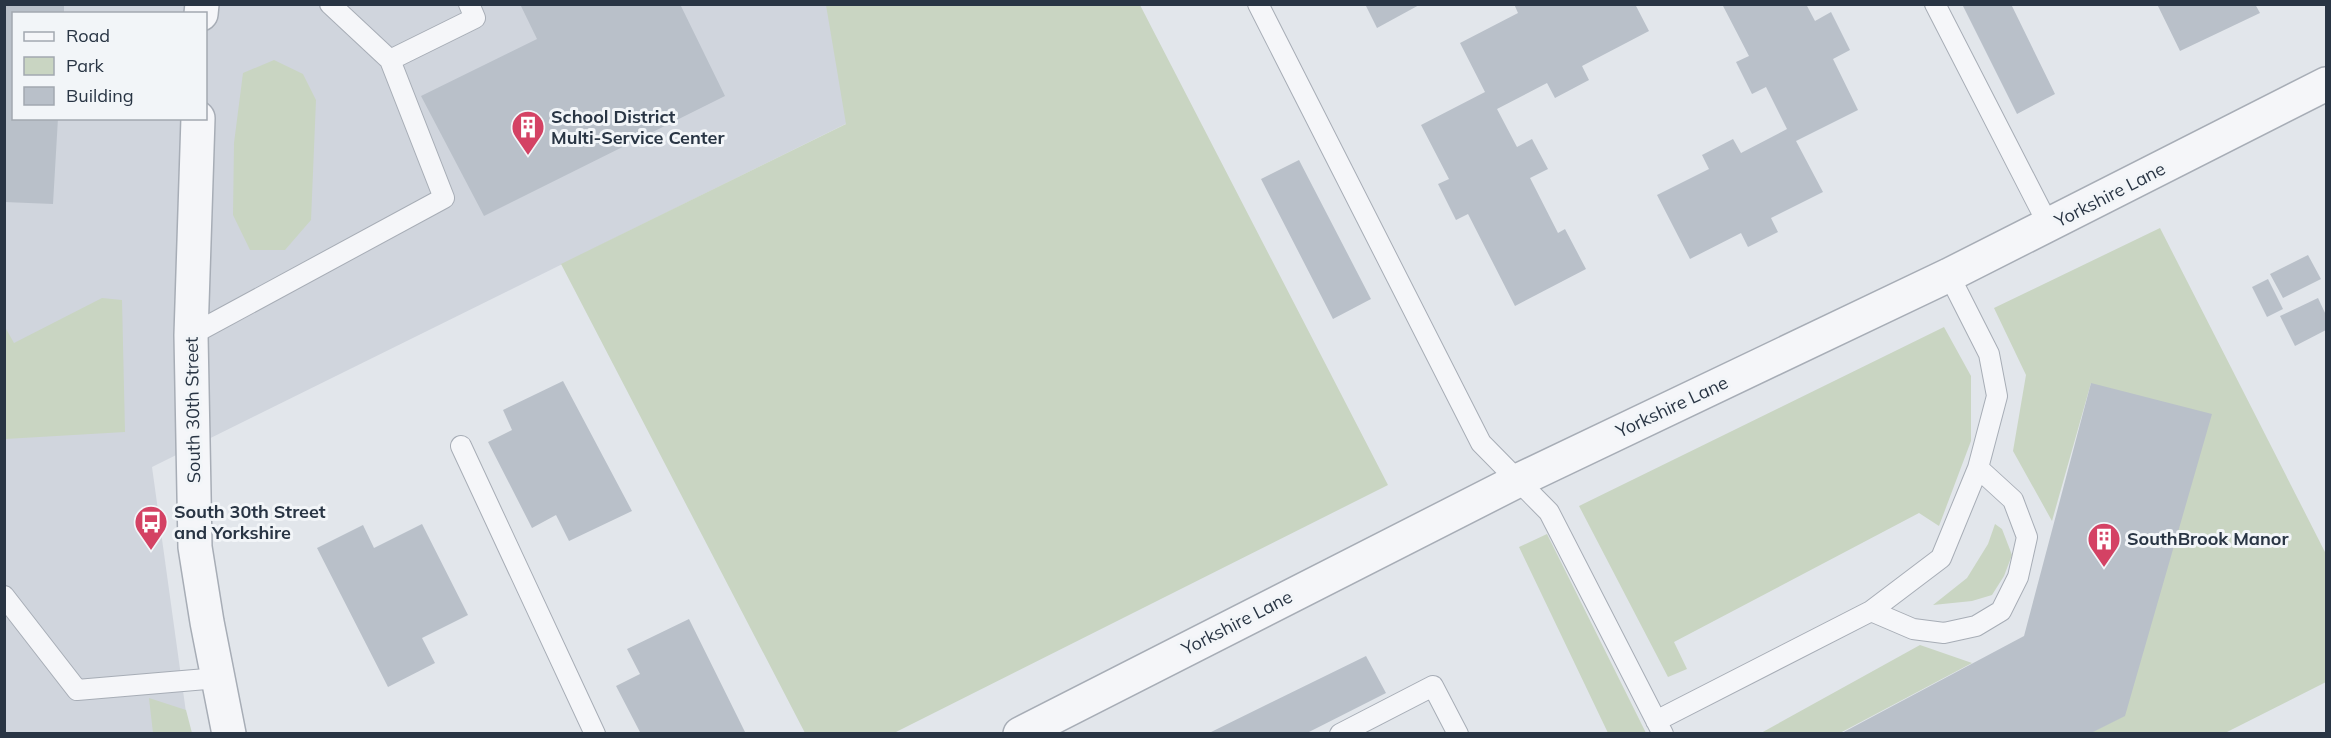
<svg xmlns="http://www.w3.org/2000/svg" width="2331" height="738" viewBox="0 0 2331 738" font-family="Mulish,sans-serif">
<rect width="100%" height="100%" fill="#e2e6eb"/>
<path fill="#d0d5dd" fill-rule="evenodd" d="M4,5H1086L152,467L189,734L5,733ZM14,14H206V118H14Z"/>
<path fill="#c9d5c2" d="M826,5H1140L1388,485L894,733H805L561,264L846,124Z
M274,60L303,74L316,100L311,220L285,250H250L233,215L234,143L243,73Z
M2160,228L2326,554V682L2225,733H2089L2091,383L2052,521L2013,451L2026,375L1994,308Z
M102,298L122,300L125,432L5,439V327L14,343Z
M1944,327L1971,376V441L1939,526L1919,513L1674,642L1687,669L1668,677L1579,506Z
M1995,524L2002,529L2012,555L2004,576L1992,595L1972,601L1933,605L1967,578L1988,544Z
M1547,534L1646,733H1608L1519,547Z
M1920,645L1972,663L1840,733H1761Z
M149,698L186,710L192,733H153Z"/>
<path fill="#b9c0c9" d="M4,4H64V14H14V118H58L53,204L4,202Z
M520,4H680L725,96L484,216L421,96L537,39Z
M1365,4H1421L1377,28Z
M1514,4H1635L1649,31L1582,66L1589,80L1555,98L1547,83L1497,109L1517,147L1532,139L1548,169L1530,178L1558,233L1565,229L1586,269L1515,306L1468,214L1456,220L1438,184L1449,179L1421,125L1485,92L1460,43L1518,13Z
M1722,4H1806L1815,21L1831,12L1850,50L1833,59L1858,110L1796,141L1823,192L1771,218L1778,232L1748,247L1741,233L1690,259L1657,195L1709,169L1702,155L1733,139L1741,153L1787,129L1766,87L1752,94L1736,62L1749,56Z
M1962,4H2011L2055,94L2017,114Z
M2157,4H2255L2260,13L2180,51Z
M1299,160L1371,299L1333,319L1261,179Z
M2308,255L2321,279L2283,298L2270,274Z
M2268,279L2283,309L2267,317L2252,287Z
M2318,298L2326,315V330L2295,346L2280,316Z
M563,381L632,511L569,541L556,515L532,528L488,442L512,430L503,410Z
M2091,383L2212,414L2125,716L2089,734H1840L2024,636Z
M422,524L468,615L422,638L435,663L388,687L317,548L363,525L374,548Z
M689,619L746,734H641L616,686L640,674L627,649Z
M1366,656L1386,693L1305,734H1207Z"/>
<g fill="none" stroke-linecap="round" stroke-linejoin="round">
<defs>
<path id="service" d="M330,4L390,60
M1258,4L1481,443L1549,512L1663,734
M1935,4L2049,226
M191,335L444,198L390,60L475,18L469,4
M461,446L595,734
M4,596L77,690L218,678
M1871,611L1913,629L1944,633L1976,626L2001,611L2018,577L2027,537L2013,500L1978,468
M1656,721L1871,611L1941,558L1978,468L1997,396L1989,354L1949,275
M1340,734L1433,686L1458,734"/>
<path id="minor" d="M201,14L202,4
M198,118L191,335L195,547L207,622L229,734
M1020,734L1517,481L1949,275L2326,84"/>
</defs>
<use href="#service" stroke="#a7adb6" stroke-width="22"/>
<use href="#minor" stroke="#a7adb6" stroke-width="36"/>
<use href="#service" stroke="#f5f6f9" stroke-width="20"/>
<use href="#minor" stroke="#f5f6f9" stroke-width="33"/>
</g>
<defs>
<symbol id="building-pin" viewBox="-11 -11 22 30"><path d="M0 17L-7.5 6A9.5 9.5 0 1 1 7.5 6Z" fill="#d44264" stroke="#f2f5f8"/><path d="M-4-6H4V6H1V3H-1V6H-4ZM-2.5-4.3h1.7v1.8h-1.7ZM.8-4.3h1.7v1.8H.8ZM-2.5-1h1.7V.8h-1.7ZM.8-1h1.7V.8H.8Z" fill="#fff"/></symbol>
<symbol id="bus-pin" viewBox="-11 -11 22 30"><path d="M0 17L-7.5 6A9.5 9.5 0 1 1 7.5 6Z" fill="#d44264" stroke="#f2f5f8"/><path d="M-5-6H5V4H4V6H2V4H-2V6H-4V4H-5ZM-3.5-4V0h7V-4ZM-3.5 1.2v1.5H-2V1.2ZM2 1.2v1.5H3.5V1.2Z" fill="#fff"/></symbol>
</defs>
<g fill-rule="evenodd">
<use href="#building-pin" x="509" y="108" width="38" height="52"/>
<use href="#bus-pin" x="132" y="503" width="38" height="52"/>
<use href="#building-pin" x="2085" y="520" width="38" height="52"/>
</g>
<g text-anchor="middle" stroke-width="6" stroke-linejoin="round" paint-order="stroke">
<g font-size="18" font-weight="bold" fill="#293544" stroke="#f2f5f8" text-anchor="start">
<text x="551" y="123">School District<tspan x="551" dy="21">Multi-Service Center</tspan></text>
<text x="174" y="518">South 30th Street<tspan x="174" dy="21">and Yorkshire</tspan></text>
<text x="2127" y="545">SouthBrook Manor</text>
</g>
<g font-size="18" fill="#293544" stroke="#f2f5f8">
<text transform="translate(2110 195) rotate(-27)" y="6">Yorkshire Lane</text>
<text transform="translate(1672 407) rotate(-25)" y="6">Yorkshire Lane</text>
<text transform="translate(193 410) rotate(-91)" y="6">South 30th Street</text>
<text transform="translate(1237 623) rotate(-27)" y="6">Yorkshire Lane</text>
</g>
</g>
<rect width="2331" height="738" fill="none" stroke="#293544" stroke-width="12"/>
<rect x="12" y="12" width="195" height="108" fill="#f2f5f8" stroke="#a2a8b0" stroke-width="1.5"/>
<rect x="24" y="32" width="30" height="9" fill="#f5f6f9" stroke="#a2a8b0" stroke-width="1.5"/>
<text x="66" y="42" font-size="18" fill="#293544">Road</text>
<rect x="24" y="57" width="30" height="18" fill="#c9d5c2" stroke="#a2a8b0" stroke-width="1.5"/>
<text x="66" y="72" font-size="18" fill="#293544">Park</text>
<rect x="24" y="87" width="30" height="18" fill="#b9c0c9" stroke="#a2a8b0" stroke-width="1.5"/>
<text x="66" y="102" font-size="18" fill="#293544">Building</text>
</svg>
